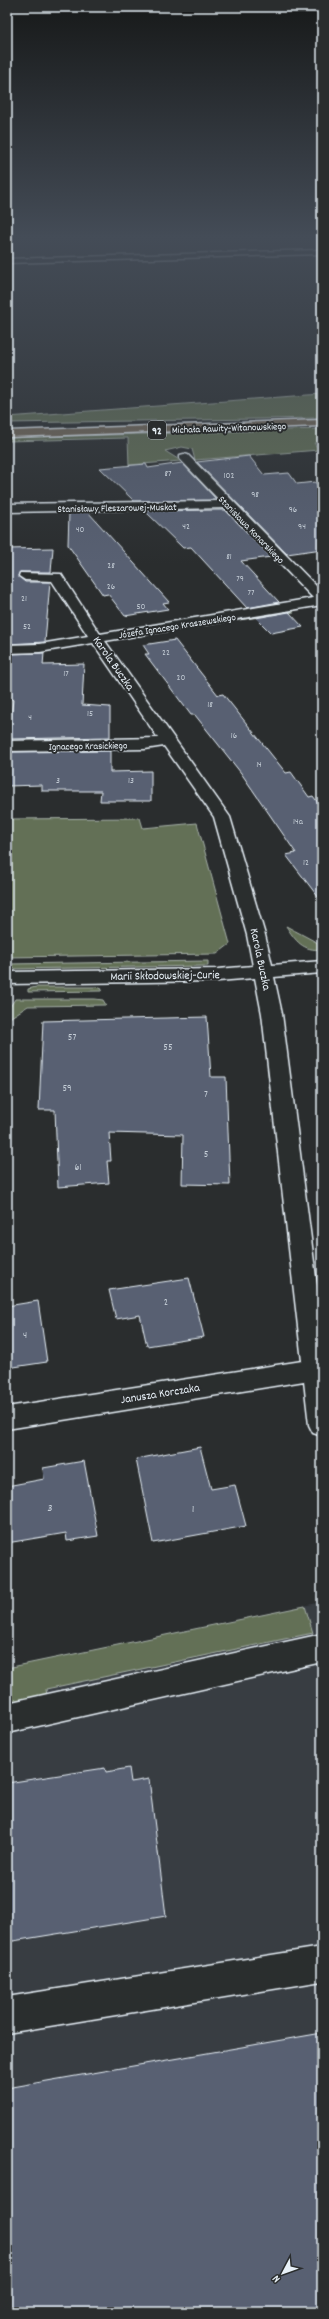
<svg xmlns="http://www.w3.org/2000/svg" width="329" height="2319" viewBox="0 0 329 2319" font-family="Dekko,sans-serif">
<rect width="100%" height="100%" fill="#2a2d2e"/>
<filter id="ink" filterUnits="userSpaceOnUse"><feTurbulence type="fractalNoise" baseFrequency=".025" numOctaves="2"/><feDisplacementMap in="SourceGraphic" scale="8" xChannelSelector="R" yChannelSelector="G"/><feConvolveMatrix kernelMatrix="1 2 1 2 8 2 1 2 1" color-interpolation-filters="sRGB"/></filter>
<g filter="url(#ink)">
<path fill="#383c42" d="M322,1602V2312H7V1668Z"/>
<path fill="#637057" stroke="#a6b0a8" d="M322,394V418L7,423V417Z
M322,429V443H314L319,450L195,460L192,449L182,447L165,451L181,461L129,465L128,438L7,441V438Z
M293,611L294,612L129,636Z
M140,818L143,828L197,823L230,944L217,954L7,957V819Z
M286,926L318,943L322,942V949C303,952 295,940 286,926Z
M208,961V966L7,969V964Z
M36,987H97L102,989L101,991L28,992V989Z
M15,999H95L103,1000L106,1005L28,1006L8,1019V1010Z
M305,1606L313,1633L46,1689L47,1696L7,1703V1668Z"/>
<path fill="#586072" stroke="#e8f1f8" d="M249,456L264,475L289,473L297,484L315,482L322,491V549L287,554L197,462Z
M182,463L217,500L134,501L100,468L146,464L148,468Z
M225,510L271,557L241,561L279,602L247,608L191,547L183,548L145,511Z
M69,512H88L169,602L163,603L168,609L125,616L108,594L103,595L68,545Z
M53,548L51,572H20L18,576L25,582H50L45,642L7,644V549Z
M289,612L303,627L271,633L256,618Z
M175,640L218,695L223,694L286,773L291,772L309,797L313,796L322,808V902L286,855L296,853L241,773L195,715H191L145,654H149L143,645Z
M44,653L43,665L84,664L82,705L110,707V737L9,739L13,699H7V654Z
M110,751V772L151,771V801H100L101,791H42V785L7,786V752Z
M207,1017L211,1077H226L230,1185L182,1184L183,1135L109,1133L111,1161H107L109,1183L58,1187L55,1110H39L43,1021Z
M189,1278L204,1337L147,1346L140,1315L116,1319L109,1290Z
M38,1301L47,1362L7,1368V1306Z
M200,1447L211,1489L235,1485L246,1526L153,1543L136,1459Z
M84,1461L98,1536L67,1541L66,1533L7,1543V1486L44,1479L43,1468Z
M105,1768L106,1772L129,1768L131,1782L149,1779L166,1916L7,1942V1783Z
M322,2033V2312H7V2088Z"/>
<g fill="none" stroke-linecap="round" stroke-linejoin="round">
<defs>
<path id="minor" d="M322,250V254L7,263V259Z
M184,454L188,455L322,592V605L105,641L230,817L265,935L272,965L322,961V973L274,977L282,1014L322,1324V1436L313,1433L309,1425L304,1381L7,1429V1407L302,1361L262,1014L255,978L218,981L7,984V972L218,969L253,966L247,935L214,817L164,746L145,749L7,751V741L158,738L93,643L40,652L7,653V645L40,644L88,636L52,581L25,580L19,576L20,573L61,574L100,634L313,598L226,508L7,512V504L220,501L180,459V455Z
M322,1634V1662L7,1733V1703Z
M322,1947V1981L7,2033V1997Z"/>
<path id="major" d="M322,420V426L7,437V431Z"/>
</defs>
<use href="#minor" stroke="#e8f1f8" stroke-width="3"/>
<use href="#major" stroke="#e8f1f8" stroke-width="3"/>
<use href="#minor" fill="#2a2d2e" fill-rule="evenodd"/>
<use href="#major" fill="#746a5a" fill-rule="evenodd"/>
</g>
</g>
<linearGradient id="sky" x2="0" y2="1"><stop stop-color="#171919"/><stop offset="0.42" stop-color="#444c57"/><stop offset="1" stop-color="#444c57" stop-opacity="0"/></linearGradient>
<rect width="329" height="564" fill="url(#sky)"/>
<g text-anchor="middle" stroke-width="4" stroke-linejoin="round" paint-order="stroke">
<g font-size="9" fill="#c4cdd6">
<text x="168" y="476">87</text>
<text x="229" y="478">102</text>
<text x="255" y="497">98</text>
<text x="293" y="512">96</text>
<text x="186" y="529">42</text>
<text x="302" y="529">94</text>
<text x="80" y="532">40</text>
<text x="229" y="559">81</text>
<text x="111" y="568">28</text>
<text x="240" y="581">79</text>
<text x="111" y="589">26</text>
<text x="251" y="595">77</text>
<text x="24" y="601">21</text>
<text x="141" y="609">50</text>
<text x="27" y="629">52</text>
<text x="166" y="655">22</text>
<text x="66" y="676">17</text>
<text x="181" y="680">20</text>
<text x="210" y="707">18</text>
<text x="90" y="716">15</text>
<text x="30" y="720">4</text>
<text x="234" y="738">16</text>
<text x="259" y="767">14</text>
<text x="58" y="783">3</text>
<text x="131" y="783">13</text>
<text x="298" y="824">14a</text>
<text x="306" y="865">12</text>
</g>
<g font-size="10" fill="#e8f1f8" stroke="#2a2d2e">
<text transform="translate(229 427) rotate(-2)" y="4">Michała Rawity-Witanowskiego</text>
<text transform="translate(117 507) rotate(-1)" y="4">Stanisławy Fleszarowej-Muskat</text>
<text transform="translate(252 529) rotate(46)" y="4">Stanisława Konarskiego</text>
<text transform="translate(177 625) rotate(-9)" y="4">Józefa Ignacego Kraszewskiego</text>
<text transform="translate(88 745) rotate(-1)" y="4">Ignacego Krasickiego</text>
</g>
<g font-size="10" fill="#c4cdd6">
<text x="72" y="1040">57</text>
<text x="168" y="1050">55</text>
<text x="67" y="1091">59</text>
<text x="206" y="1097">7</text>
<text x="206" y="1157">5</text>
<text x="78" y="1170">61</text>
<text x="166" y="1305">2</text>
<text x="25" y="1338">4</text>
</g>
<rect fill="#2a2d2e" stroke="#afb6bb" stroke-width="1" x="148" y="421" width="18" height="18" rx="3"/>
<g font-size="11" font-weight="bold" fill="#e8f1f8">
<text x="157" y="434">92</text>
</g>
<g font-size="12" fill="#e8f1f8" stroke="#2a2d2e">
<text transform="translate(114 663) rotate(55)" y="4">Karola Buczka</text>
<text transform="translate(261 959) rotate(78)" y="4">Karola Buczka</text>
<text transform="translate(165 975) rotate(-1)" y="4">Marii Skłodowskiej-Curie</text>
<text transform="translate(160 1393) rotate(-9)" y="4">Janusza Korczaka</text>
</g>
<g font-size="12" fill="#c4cdd6">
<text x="50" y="1511">3</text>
<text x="193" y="1512">1</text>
</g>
</g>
<rect width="329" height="2319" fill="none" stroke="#2a2d2e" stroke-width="24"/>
<rect x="12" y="12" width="305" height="2295" fill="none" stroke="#e8f1f8" stroke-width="1.5" filter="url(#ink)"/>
<g transform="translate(283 2273) rotate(229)" stroke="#2a2d2e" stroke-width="3" paint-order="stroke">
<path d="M0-3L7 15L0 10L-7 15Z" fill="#e8f1f8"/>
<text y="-6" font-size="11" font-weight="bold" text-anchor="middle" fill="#e8f1f8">N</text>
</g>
</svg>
